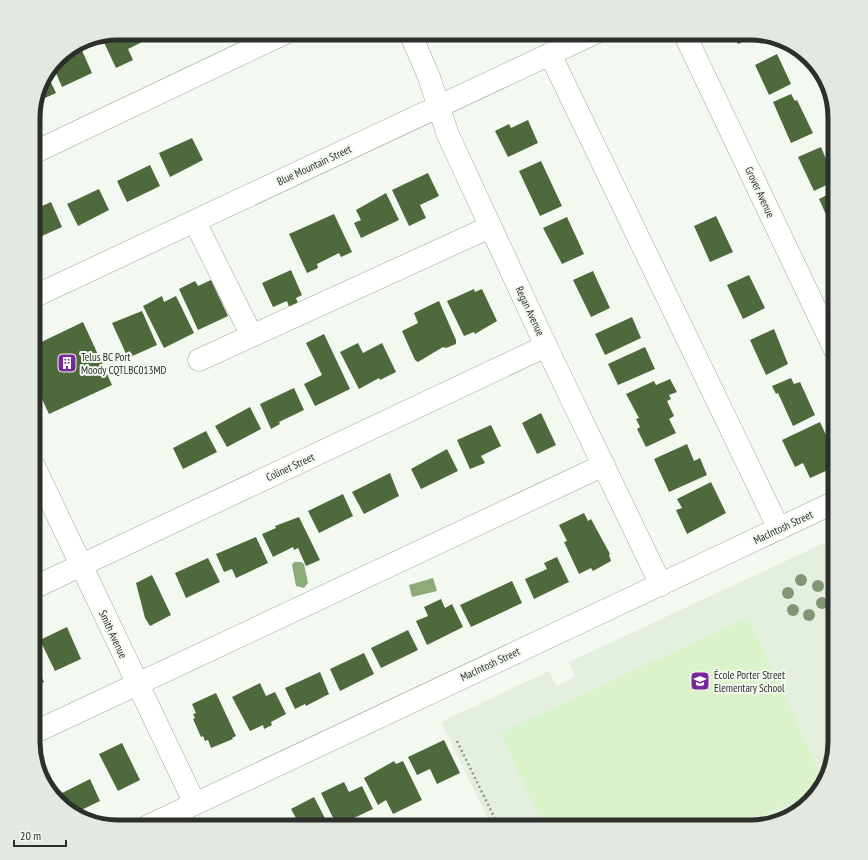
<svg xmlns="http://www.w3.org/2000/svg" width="868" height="860" viewBox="0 0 868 860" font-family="'PT Sans Narrow',sans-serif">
<rect width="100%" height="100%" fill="#f3f9f0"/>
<path fill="#e4efdf" d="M835,538V742L828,775L806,806L782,821L750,827H492L441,722L549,671L556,686L575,677L569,662Z"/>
<path fill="#daf3cb" d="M748,617L824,781L818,789L737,827H544L500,733Z"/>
<path fill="#8caa7a" d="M294,562H301L304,564L308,583L304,588L296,586L292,565Z
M433,578L437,591L412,597L409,585Z"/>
<path fill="#4e693c" d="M118,33H141L144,41L128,49L133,60L116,68L101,36Z
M733,33H755L759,34L738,44Z
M80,46L92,73L62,87L53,66L64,59L62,54Z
M777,54L791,84L769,95L755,65Z
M47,74L56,93L36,102L42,81Z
M791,94L795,101L797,100L813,133L791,143L773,102Z
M528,120L538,143L508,157L495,131L509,124L511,128Z
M192,138L203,160L170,177L159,153Z
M821,147L835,181L814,191L798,157Z
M541,161L562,206L540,216L519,171Z
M150,165L160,186L127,202L117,181Z
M428,173L439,196L420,205L426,218L409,226L392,190Z
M99,189L109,210L78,226L67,204Z
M835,191V229L833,230L819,199Z
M386,193L399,220L361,238L354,223L361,220L356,210Z
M51,202L62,227L33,240V210Z
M334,214L352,252L341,257L339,253L317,264L318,268L307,273L289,234Z
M716,216L733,252L710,262L694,226Z
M567,217L584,254L562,264L543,228Z
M291,270L302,295L296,298L298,303L289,307L287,301L273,307L262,283Z
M593,271L610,308L591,317L573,280Z
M749,275L765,308L743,319L727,285Z
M211,280L228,316L198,330L179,289L195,281L198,286Z
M474,289L475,292L482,289L497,321L475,334L474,332L464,336L447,301Z
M162,296L164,302L176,296L194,333L164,348L143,306Z
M439,301L456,340V344L446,348L443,347L418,362L415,360L402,331L418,323L414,313Z
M142,311L157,345L128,358L112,323Z
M632,317L641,338L605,355L595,334Z
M83,322L112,385L49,414L33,380V346Z
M774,329L788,364L766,375L750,340Z
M324,334L350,389L315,406L304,384L322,375L306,343Z
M358,343L363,353L382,343L396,372L380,380L379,378L359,389L340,352Z
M645,347L655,369L618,385L608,364Z
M791,378L794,384L800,382L815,415L793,426L778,393L776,394L772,386Z
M670,379L677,392L669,395L671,399L667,401L674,416L669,419L676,433L646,447L637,429L640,427L636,419L639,418L626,394L654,381L656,385Z
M294,388L304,410L279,422L280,424L271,429L260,404Z
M250,407L261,429L227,447L215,426Z
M541,413L556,445L537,454L522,423Z
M820,422L831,446H833L835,451V467L810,478L803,463L795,467L782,440Z
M491,425L501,446L481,456L485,463L470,469L457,440Z
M206,431L217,452L183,469L173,448Z
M687,444L694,461L700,458L707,475L669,492L654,459Z
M447,449L458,471L421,489L411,469Z
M390,473L399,496L364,514L352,492Z
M711,482L726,513L687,534L676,510L682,508L677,499Z
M343,494L353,516L319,533L308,511Z
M584,513L588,521L591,519L610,554L609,555L611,561L593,571L591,568L579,574L564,542L567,541L559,525Z
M299,517L320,560L306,566L298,548L294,550L293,547L273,557L262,534L276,528L275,526Z
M256,537L268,563L236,578L232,569L224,572L216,554Z
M557,557L569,582L534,599L525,579L547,569L544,563Z
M208,558L220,582L186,598L175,573Z
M152,575L171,615L150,626L145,618L136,583Z
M512,581L522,603L471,627L460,605Z
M441,599L445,608L452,604L463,627L427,645L416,621L428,616L424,607Z
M67,627L81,659L55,671L40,640Z
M408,630L418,650L381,668L371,648Z
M364,653L374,674L340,691L330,669Z
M33,661L44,682L33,687Z
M320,672L329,694L306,706L305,704L295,709L285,688Z
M260,683L266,696L275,692L286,714L271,722L272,725L264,729L263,725L250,731L232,697Z
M216,693L236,736L232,738L233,739L211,748L208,740L205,741L203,736L201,737L193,719L195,718L193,714L196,713L192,704Z
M444,740L460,773L437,784L430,769L417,775L408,757Z
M122,743L140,780L118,791L99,754Z
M394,761L396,764L403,761L422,800L393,814L386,800L378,805L364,778Z
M90,779L100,801L75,813L54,797Z
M344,782L349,792L362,786L373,809L337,826L321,793Z
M314,797L329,826L280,827L296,818L291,809Z
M271,819L275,827H250L258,822Z"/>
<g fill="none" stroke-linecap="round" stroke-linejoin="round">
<defs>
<path id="minor" d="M410,33L429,77L448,135L546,346L661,585
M684,33L835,350
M550,54L779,529
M33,153L285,33
M195,222L252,336
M199,360L490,227
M33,464L195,804
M33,588L546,346
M33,733L604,465
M146,827L835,502"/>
<path id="major" d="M33,297L595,33"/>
</defs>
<use href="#minor" stroke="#9da39a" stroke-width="23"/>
<use href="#major" stroke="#9da39a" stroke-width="23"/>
<path stroke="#90948d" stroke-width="2.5" stroke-dasharray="2 3" stroke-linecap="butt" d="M457,741L499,827"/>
<use href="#minor" stroke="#fff" stroke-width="22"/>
<use href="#major" stroke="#fff" stroke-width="22"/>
</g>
<g fill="#829574">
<circle cx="801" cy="580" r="6"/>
<circle cx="818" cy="586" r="6"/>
<circle cx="788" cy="593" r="6"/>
<circle cx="822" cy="603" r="6"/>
<circle cx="793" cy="610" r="6"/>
<circle cx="809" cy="615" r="6"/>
</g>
<defs>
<symbol id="building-square" viewBox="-11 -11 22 22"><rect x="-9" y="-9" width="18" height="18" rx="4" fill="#782899" stroke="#f3f9f0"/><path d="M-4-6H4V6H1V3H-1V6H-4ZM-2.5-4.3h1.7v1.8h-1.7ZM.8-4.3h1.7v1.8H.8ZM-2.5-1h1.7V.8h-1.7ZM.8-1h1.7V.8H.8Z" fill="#fff"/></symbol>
<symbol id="school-square" viewBox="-11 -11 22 22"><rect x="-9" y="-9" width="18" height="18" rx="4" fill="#782899" stroke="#f3f9f0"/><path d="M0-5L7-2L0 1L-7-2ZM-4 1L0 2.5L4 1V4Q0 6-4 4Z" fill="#fff"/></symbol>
</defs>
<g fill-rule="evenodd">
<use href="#building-square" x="56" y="352" width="22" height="22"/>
<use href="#school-square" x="689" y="670" width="22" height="22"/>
</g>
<g text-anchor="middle" stroke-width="4" stroke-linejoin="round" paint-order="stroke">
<g font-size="11" fill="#2d2f2b" stroke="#f3f9f0">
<text transform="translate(314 165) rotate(-25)" y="4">Blue Mountain Street</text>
<text transform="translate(760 192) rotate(65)" y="4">Grover Avenue</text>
<text transform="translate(530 311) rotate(65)" y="4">Regan Avenue</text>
<text transform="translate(290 467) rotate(-25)" y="4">Colinet Street</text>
<text transform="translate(783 527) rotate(-25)" y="4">MacIntosh Street</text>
<text transform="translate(113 634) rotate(65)" y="4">Smith Avenue</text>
<text transform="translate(490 664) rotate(-25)" y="4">MacIntosh Street</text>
</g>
<g font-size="11" fill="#2d2f2b" stroke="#f3f9f0" text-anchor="start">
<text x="81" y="361">Telus BC Port<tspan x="81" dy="13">Moody CQTLBC013MD</tspan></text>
<text x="714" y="679">École Porter Street<tspan x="714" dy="13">Elementary School</tspan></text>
</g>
</g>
<path d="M0 0H868V860H0ZM118 40H750A78 78 0 0 1 828 118V742A78 78 0 0 1 750 820H118A78 78 0 0 1 40 742V118A78 78 0 0 1 118 40Z" fill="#e3e9e0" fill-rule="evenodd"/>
<path fill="none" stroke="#2d2f2b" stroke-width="5" d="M118 40H750A78 78 0 0 1 828 118V742A78 78 0 0 1 750 820H118A78 78 0 0 1 40 742V118A78 78 0 0 1 118 40Z"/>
<path d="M14 840v6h52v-6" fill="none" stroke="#2d2f2b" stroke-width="2"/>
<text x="20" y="840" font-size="12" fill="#2d2f2b" stroke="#f3f9f0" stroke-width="3" paint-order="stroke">20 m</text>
</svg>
